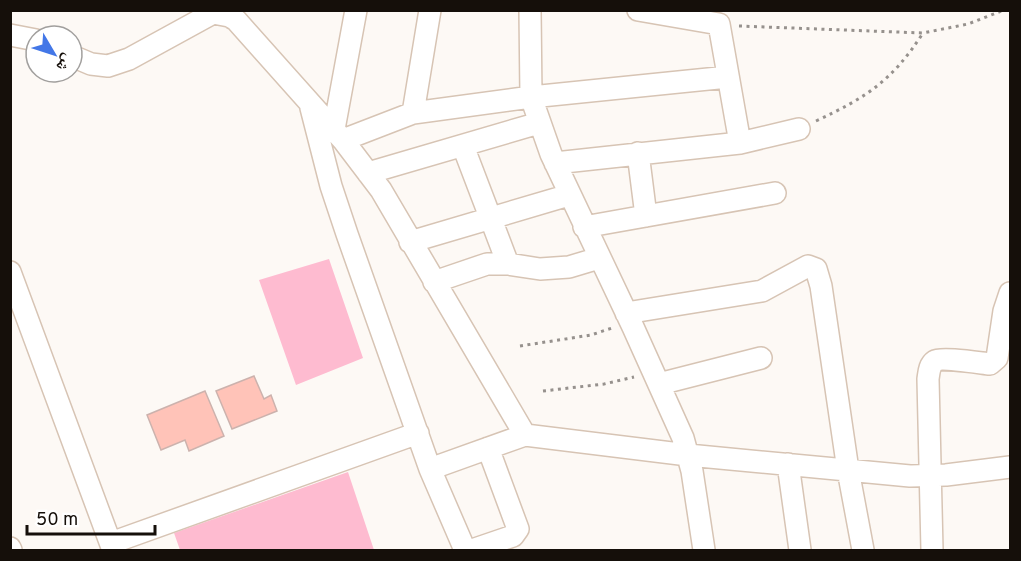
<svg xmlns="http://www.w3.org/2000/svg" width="1021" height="561" viewBox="0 0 1021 561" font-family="Overpass,'Noto Naskh Arabic',sans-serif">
<rect width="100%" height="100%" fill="#fdf9f5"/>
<path fill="#febbd0" d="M329,259L363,358L296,385L259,280Z
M348,472L374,550H180L174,533Z"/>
<path fill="#ffc3b8" stroke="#ccb2ad" stroke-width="1.5" d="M254,376L264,399L271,395L277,411L232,429L216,391Z
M205,391L224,436L189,451L185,440L161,450L147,415Z"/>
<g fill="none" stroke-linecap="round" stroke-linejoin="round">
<defs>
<path id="minor" d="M530,10L531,97L728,77
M638,10L719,24L740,143
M10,35L36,40
M72,56L91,64L108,66L129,59L213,13L229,16L236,20L343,140L381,190L525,435
M311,108L331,186L347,234L430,469L465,550
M413,113L430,10
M334,129L356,10
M343,140L413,113L531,97L551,154L633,327L683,438L692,471L704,550
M463,146L508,264
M638,153L646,216
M555,163L740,143L799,129
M368,173L539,123
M584,227L775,193
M410,242L569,195
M10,272L113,550
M434,282L487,264H508L540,269L569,267L599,258
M626,313L762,291L808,266L816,269L821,286L848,470L863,550
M659,384L761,358
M788,464L800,550
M430,469L525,435L688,455L910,476L946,475L1010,467
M111,543L418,433
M10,548L11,550
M472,550L513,536L518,529L488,448
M932,550L928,379C929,373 929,365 935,361C941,357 980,363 990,364L997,358L1004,311L1010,293"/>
</defs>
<use href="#minor" stroke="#d7c4b4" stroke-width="24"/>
<path stroke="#96918d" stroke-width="3" stroke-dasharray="3 4.5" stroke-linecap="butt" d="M739,26L923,33L968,24L1004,10
M816,121C867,97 892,81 923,33
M520,346L591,335L615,327
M543,391L604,384L634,377"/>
<use href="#minor" stroke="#fff" stroke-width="21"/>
</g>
<rect width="1021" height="561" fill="none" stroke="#150f0a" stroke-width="24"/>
<g transform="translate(54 54) rotate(129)"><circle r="28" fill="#ffffff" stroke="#a19f9d" stroke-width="1.5"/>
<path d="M0-4.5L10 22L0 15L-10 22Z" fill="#4377e7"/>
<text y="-9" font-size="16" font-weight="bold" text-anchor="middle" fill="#150f0a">ش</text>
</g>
<path d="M27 525v9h128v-9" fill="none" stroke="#150f0a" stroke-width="3"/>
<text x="36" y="525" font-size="18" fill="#150f0a" stroke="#ffffff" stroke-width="4.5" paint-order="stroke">50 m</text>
</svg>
